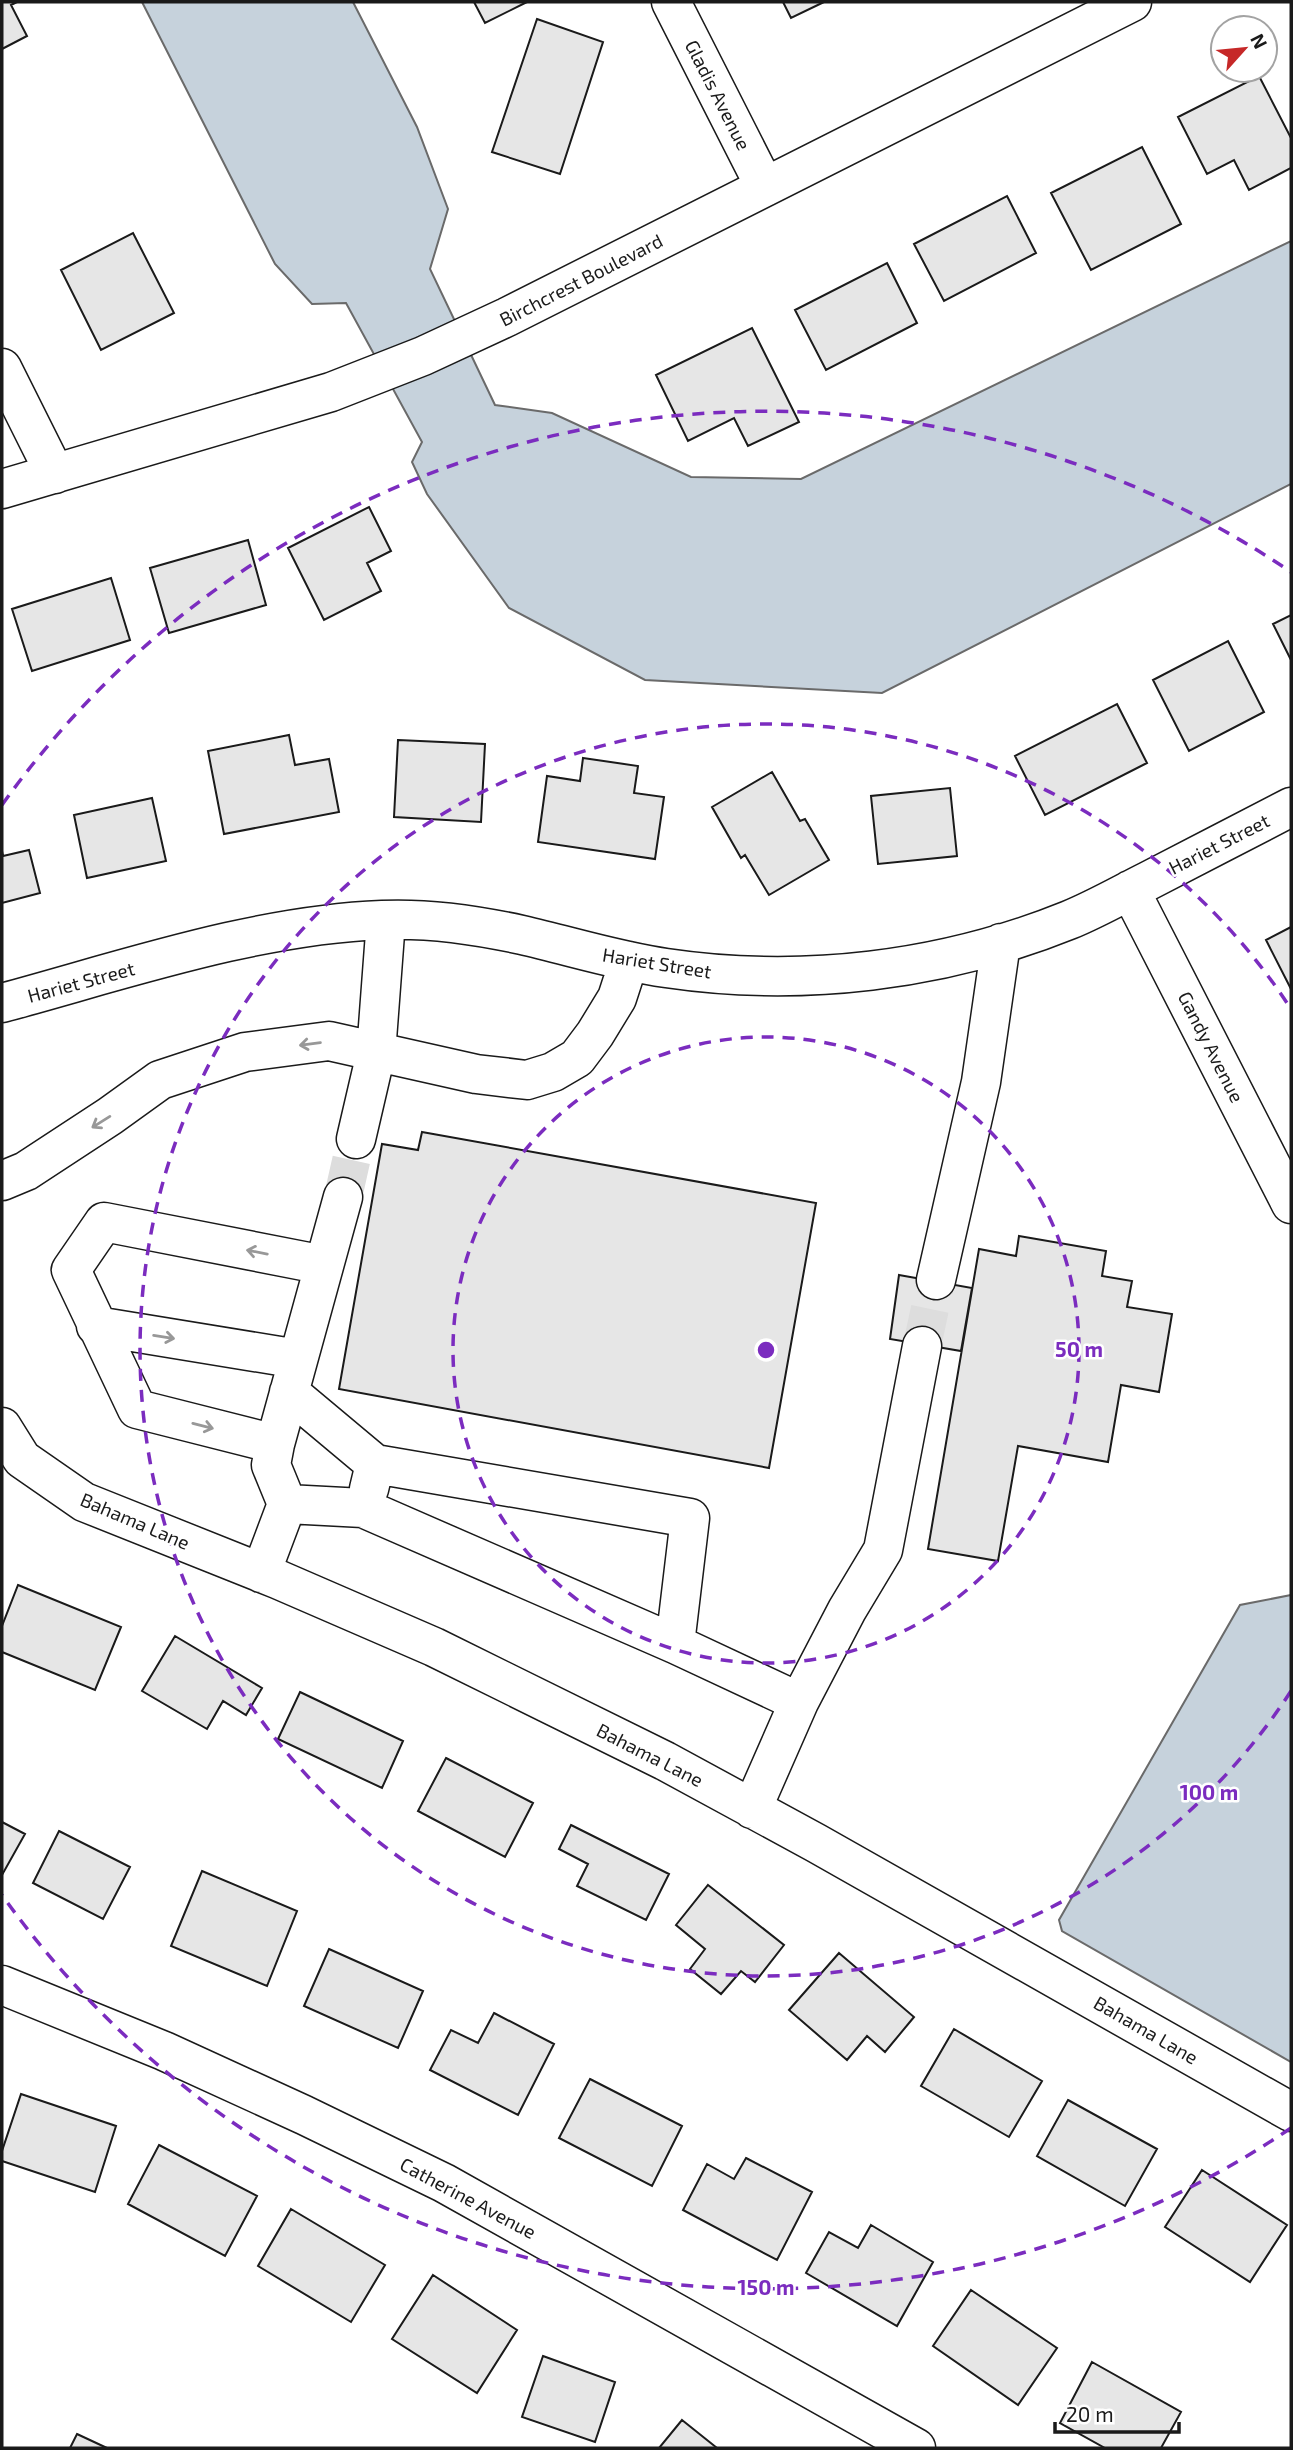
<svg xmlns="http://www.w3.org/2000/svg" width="1293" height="2450" viewBox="0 0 1293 2450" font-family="'Exo 2',sans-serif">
<rect width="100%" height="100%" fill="#fff"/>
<path fill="#c6d2dc" stroke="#6a6a6a" stroke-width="2" d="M142,2H353L417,127L448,209L430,269L495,405L552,413L691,477L801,479L1291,241V484L882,693L645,680L509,608L427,494L412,462L422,442L346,303L312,304L275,264Z
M1291,1595V2062L1062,1931L1059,1920L1240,1605Z"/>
<path fill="#e6e6e6" stroke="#1a1a1a" stroke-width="2" d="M2,2H17L11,5L27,36L2,49Z
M474,2H527L485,23Z
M783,2H824L791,18Z
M537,19L603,42L560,174L492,152Z
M1259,76L1291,138V168L1249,190L1234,160L1207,174L1178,117Z
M1142,147L1181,224L1091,270L1051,193Z
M1007,196L1036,253L944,301L914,244Z
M133,233L174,313L101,350L61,270Z
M887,263L917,323L826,370L795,310Z
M752,328L799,422L748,446L734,418L688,441L656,375Z
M369,507L391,551L367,563L381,591L324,620L288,548Z
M248,540L266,605L169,633L150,568Z
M111,578L130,640L32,671L12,609Z
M1291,615V660L1273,624Z
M1228,641L1264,712L1189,751L1153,680Z
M1117,704L1147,763L1045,815L1015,756Z
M289,735L295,765L329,759L339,812L224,834L208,751Z
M398,740L485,744L481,822L394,817Z
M583,758L638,766L634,793L664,797L655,859L538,842L547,776L580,781Z
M772,772L800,821L805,819L829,860L769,895L745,855L741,858L712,807Z
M950,788L957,856L878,864L871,796Z
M152,798L166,861L87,878L74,815Z
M29,850L40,893L2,903V851L3,856Z
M1291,927V989L1266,940Z
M422,1132L816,1203L769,1468L339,1389L382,1144L418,1150Z
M1019,1236L1106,1251L1102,1276L1132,1281L1127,1307L1172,1314L1159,1392L1121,1385L1108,1462L1018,1446L998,1561L928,1549L979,1249L1016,1256Z
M899,1275L972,1288L961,1351L890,1339Z
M18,1585L121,1627L95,1690L2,1652V1626Z
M175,1636L262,1688L246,1715L223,1701L207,1729L142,1691Z
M300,1692L403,1741L382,1788L278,1739Z
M446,1758L533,1803L505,1857L418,1811Z
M2,1822L25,1834L2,1875Z
M571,1825L669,1874L646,1920L577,1886L588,1864L559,1849Z
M59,1831L130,1867L103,1919L33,1883Z
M202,1871L297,1911L267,1986L171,1946Z
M708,1885L784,1945L755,1982L741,1971L721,1994L690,1969L705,1949L676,1925Z
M329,1949L423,1991L398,2048L304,2006Z
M839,1953L914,2017L885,2052L867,2036L847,2060L789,2010Z
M494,2013L554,2044L518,2115L430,2070L451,2030L478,2043Z
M954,2029L1042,2081L1009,2137L921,2086Z
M590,2079L682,2126L652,2186L559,2138Z
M21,2094L116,2126L95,2192L2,2161V2151Z
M1068,2100L1157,2149L1125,2206L1037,2156Z
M159,2145L257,2196L225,2256L128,2204Z
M746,2158L812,2192L777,2260L683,2210L707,2164L734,2179Z
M1202,2170L1287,2225L1250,2282L1165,2227Z
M291,2209L385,2265L351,2322L258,2266Z
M871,2225L933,2262L897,2326L806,2273L829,2232L858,2248Z
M433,2275L517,2330L477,2393L392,2339Z
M971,2290L1057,2348L1018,2405L933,2346Z
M543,2356L615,2382L595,2442L522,2417Z
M1092,2362L1181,2412L1161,2448H1105L1060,2423Z
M682,2420L717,2448H659Z
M77,2434L107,2448H70Z"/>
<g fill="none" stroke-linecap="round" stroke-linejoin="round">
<path stroke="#ddd" stroke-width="38" stroke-dasharray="38 19" stroke-linecap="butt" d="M343,1197L356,1139
M922,1346L936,1280"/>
<defs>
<path id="minor" d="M671,2L765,187
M2,368L55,474
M2,489L331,392L423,356L507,317L1132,2
M1130,890L1291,1204
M2,1003C124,970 255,925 382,920C428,918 477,925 522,935C570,946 617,961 666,968C801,988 943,971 1069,920C1096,909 1122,894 1148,881C1196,856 1243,832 1291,807
M356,1139L376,1053L386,920
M2,1181L26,1171L110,1116L160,1080L245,1052L329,1041L476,1074L527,1080L553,1072L577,1058L595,1034L617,998L629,961
M936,1280L981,1082L1001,943
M96,1326L298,1359
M289,1392L375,1464L369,1489
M2,1427L22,1459L84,1502L277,1579L434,1647L665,1761L816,1843L1291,2112
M275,1444L137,1409L71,1270L104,1222L324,1265
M375,1464L690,1518L675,1644
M287,1504L363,1508L675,1644L799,1702L752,1809
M261,1573L287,1504L271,1465L275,1444L343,1197
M799,1702L847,1610L883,1550L922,1346
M2,1985L164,2051L304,2115L444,2183L916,2448"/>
</defs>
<use href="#minor" stroke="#1a1a1a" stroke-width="41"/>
<use href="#minor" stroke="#fff" stroke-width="38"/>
</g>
<defs><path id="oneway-shaft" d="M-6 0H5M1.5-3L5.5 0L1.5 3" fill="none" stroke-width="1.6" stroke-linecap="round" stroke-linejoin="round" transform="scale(1.75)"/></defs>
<g stroke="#989898">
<use href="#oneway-shaft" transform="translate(310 1044) rotate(173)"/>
<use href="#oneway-shaft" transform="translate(101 1122) rotate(148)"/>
<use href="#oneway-shaft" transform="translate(257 1252) rotate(-169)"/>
<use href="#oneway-shaft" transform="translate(164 1337) rotate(9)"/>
<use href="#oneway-shaft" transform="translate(203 1426) rotate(14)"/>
</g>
<g fill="none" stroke="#7b2cbf" stroke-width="3.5" stroke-dasharray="12 9">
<circle cx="766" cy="1350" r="313"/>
<path d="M1291 1691A626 626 0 1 1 1291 1009"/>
<path d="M1291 2128A938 938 0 0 1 2 1895M2 805A938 938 0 0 1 1291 572"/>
</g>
<g text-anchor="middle" stroke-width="5" stroke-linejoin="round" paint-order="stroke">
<g font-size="19" fill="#1a1a1a" stroke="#fff">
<text transform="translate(718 95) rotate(63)" y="7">Gladis Avenue</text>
<text transform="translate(581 280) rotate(-27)" y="7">Birchcrest Boulevard</text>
<text transform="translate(1219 844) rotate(-27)" y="7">Hariet Street</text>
<text transform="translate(657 963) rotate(9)" y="7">Hariet Street</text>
<text transform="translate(81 982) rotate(-15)" y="7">Hariet Street</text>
<text transform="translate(1211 1047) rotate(63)" y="7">Gandy Avenue</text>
<text transform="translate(135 1521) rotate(23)" y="7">Bahama Lane</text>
<text transform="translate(650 1755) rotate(27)" y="7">Bahama Lane</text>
<text transform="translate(1146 2030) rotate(30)" y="7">Bahama Lane</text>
<text transform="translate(468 2198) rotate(28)" y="7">Catherine Avenue</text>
</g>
</g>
<circle cx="766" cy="1350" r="10" fill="#7b2cbf" stroke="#fff" stroke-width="3.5"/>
<g font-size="21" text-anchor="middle" font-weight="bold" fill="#7b2cbf" stroke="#fff" stroke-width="5" stroke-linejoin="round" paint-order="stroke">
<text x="1079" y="1357">50 m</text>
<text x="1209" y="1800">100 m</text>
<text x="766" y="2295">150 m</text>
</g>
<rect width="1293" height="2450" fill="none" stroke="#1a1a1a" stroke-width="7"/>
<g transform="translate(1244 49) rotate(63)"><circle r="33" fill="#ffffff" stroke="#a3a3a3" stroke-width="2"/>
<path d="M0-5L12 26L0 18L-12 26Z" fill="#c62828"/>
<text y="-10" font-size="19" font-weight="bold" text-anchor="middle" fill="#1a1a1a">N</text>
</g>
<path d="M1055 2422v10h124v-10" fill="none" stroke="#1a1a1a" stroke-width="3.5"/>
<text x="1066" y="2422" font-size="21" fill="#1a1a1a" stroke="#ffffff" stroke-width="5" paint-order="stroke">20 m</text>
</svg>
